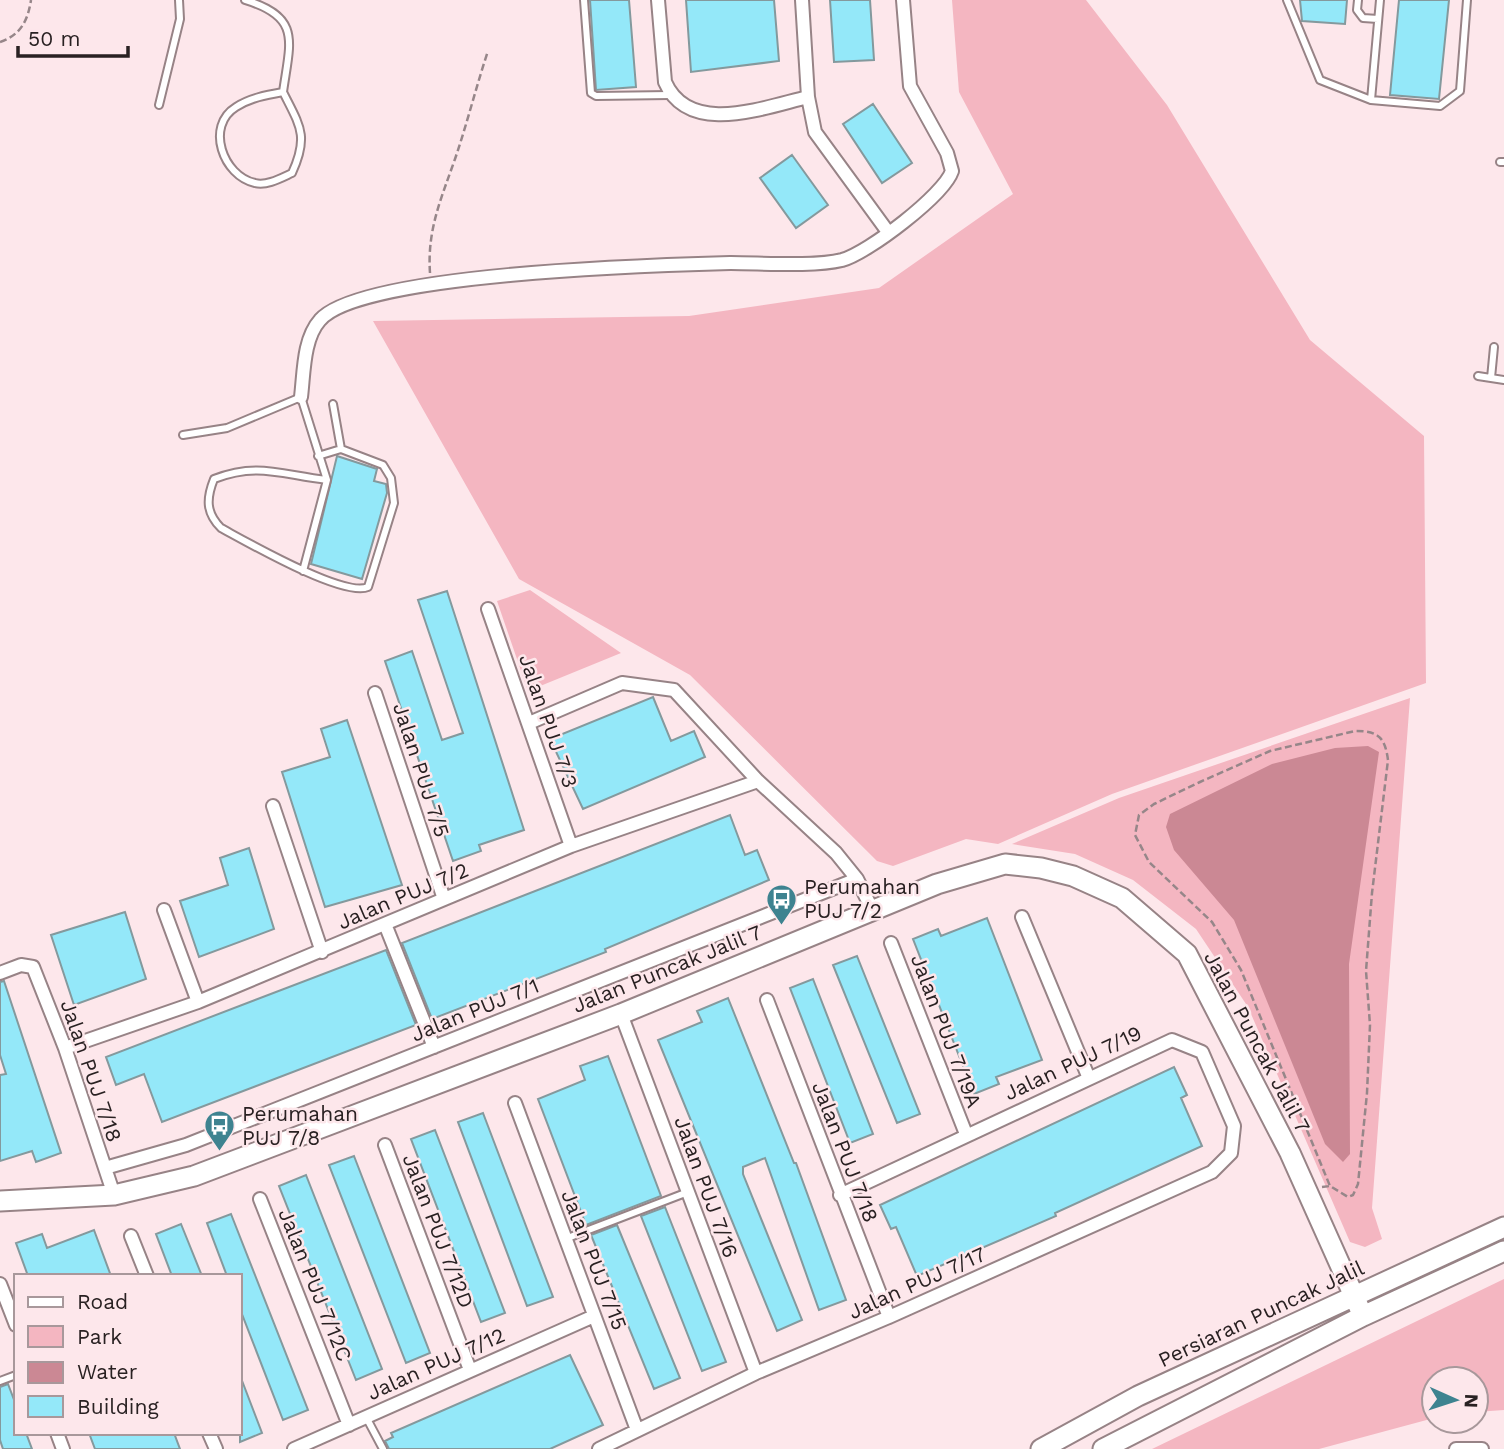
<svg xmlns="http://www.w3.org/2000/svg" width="1504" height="1449" viewBox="0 0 1504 1449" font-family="'Work Sans',sans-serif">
<rect width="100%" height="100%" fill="#fde7eb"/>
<path fill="#f4b6c1" d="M952,0H1086L1167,105L1310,340L1424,436L1426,683L1112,794L998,844L966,839L893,866L877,861L690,675L519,579L373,321L689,316L879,288L1013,194L959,92Z
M530,590L621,653L528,691L497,601Z
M1410,698L1372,1208L1382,1239L1365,1247L1350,1242L1248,1007L1196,929L1133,880L1075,854L1012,844L1119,798Z
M1504,1279V1410L1476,1412V1379H1434V1418L1319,1449H1152Z"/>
<path fill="#cb8894" d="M1368,746L1379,752L1349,964L1350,1154L1343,1162L1325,1144L1234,920L1174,850L1166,827L1170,814L1272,764L1335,748Z"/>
<path fill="#94e8f9" stroke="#84999d" stroke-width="2" d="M590,0H629L636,87L596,90Z
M686,0H774L779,61L691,72Z
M830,0H870L874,60L834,62Z
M1300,0H1347L1345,24L1302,21Z
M1399,0H1449L1439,99L1390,95Z
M873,104L912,163L882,183L843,124Z
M792,155L828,205L796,228L760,178Z
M337,456L377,469L374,481L386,484L387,493L362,579L311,564Z
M447,591L524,830L479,845L481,851L453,861L385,661L412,651L442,740L463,733L418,600Z
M653,697L671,741L694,731L705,757L583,809L550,739Z
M347,720L402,885L325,907L282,772L330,757L321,729Z
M730,815L745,855L757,850L769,880L605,949L606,952L432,1019L402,943Z
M249,848L274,929L199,957L180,901L228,885L220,858Z
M125,912L146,979L74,1005L51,935Z
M987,918L1042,1060L996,1077L999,1084L974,1094L913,939L938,929L941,936Z
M386,950L416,1025L162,1122L144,1074L116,1085L106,1057Z
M857,956L920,1114L897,1123L833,965Z
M813,979L873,1134L850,1143L790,988Z
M4,981L61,1153L36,1162L32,1151L0,1161V1075L6,1074L0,1055V982Z
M728,998L794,1163H796L846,1300L819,1310L765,1158L743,1167V1174L802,1320L777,1331L658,1040L702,1022L697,1011Z
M608,1056L661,1196L586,1225L538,1099L585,1080L580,1066Z
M1174,1067L1187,1095L1181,1098L1202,1146L1055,1213L1056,1216L917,1276L896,1227L891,1229L880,1205Z
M483,1113L553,1297L527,1306L458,1122Z
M435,1130L505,1313L481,1322L411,1139Z
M354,1156L430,1353L406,1363L329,1165Z
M306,1175L382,1369L356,1380L279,1186Z
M665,1207L726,1362L702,1371L641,1216Z
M231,1214L308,1410L283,1420L240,1309V1276H227L207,1223Z
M181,1224L202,1276H172L156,1234Z
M617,1225L680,1378L654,1389L591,1235Z
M94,1230L111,1276H28L16,1243L42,1234L47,1248Z
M570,1355L603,1425L550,1449H389L385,1441L393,1437L391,1433Z
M241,1378L262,1433L240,1442V1378Z
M8,1384L16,1405V1433H26L32,1449H3L0,1440V1387Z
M89,1433H174L180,1449H95Z"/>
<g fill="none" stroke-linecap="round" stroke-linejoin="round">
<defs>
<path id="lane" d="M245,0C302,17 290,42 283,92
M584,0L591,93L596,96L670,95
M1287,0L1320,80L1371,100L1440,106L1460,91L1467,0
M1358,0L1357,10L1363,18L1378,19
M283,92C300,126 309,136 292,173C281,178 267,186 255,183C223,176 205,126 236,107C250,98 266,95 283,92Z
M1371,100L1380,0
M159,105L180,19L179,0
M1500,162H1504
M1478,376L1504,380
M1491,378L1494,347
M183,435L227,428L301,397L327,480L303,571
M318,456L341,449
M327,480C282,475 258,462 214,479C206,499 206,513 221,528C247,542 344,598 368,587L394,503L391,478L383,465L341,449L333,404
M565,1239L688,1192
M0,1381L16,1375
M366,1417L383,1449"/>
<path id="street" d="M658,0L665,82C689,137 765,107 808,97
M802,0L808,97L815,132L888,232
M301,397C304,373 303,339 320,320C360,273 658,265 731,263C762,263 813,267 842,260C868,253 944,195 952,171L947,153L910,86L903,0
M488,609L571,846
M375,693L444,899
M529,723L622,683L674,690L758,781L836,853L857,879L872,909
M273,806L322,952
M164,910L198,1002
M1022,917L1088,1076
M385,924L434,1047
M891,943L966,1134
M0,973L21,965L33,967L65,1048L114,1195
M767,1000L889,1317
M621,1014L756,1373
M65,1048L198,1002L571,846L758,781
M515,1103L637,1430
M385,1145L470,1370
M105,1168L186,1145L857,879
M260,1199L349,1425
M131,1236L147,1276
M0,1284L16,1325
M57,1433L63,1449
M209,1433L216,1449
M294,1449L594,1316
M599,1449L756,1373L889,1317L1212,1172L1231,1153L1234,1126L1202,1052L1172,1040L840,1195
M1456,1449H1482"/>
<path id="secondary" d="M0,1201L114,1195L194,1176L621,1014L937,884L1005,864L1041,868L1073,876L1122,898L1187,954L1290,1153L1363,1316
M1041,1449L1138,1396L1504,1227
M1103,1449L1363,1316L1504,1251"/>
</defs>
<use href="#lane" stroke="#978386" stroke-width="10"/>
<use href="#street" stroke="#978386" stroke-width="16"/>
<use href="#secondary" stroke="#978386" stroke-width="23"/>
<path stroke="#968689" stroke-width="2.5" stroke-dasharray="7 3.5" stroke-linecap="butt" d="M0,42C21,35 28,20 31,0
M430,273C427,230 441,199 455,159C467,124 476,87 488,51
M1322,1187L1330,1186L1348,1197L1353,1195L1358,1184L1367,1093L1370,1025L1366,971L1372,893L1388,760C1385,737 1378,731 1355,731L1270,751L1200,782L1154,804L1139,815L1135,835L1149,862L1212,922L1241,970L1330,1186"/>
<use href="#lane" stroke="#fff" stroke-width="6"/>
<use href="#street" stroke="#fff" stroke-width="12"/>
<use href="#secondary" stroke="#fff" stroke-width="19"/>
</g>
<defs>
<symbol id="bus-pin" viewBox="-11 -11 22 30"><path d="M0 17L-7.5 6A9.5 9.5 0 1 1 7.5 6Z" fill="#3e8390" stroke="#fde7eb"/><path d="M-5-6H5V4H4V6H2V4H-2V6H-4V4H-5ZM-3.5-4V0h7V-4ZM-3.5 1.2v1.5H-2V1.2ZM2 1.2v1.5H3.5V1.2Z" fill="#fff"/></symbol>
</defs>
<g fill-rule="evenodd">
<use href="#bus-pin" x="764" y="882" width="35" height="47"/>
<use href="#bus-pin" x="202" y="1108" width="35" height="47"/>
</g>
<g text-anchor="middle" stroke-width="5" stroke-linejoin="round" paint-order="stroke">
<g font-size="21" fill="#292122" stroke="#fde7eb">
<text transform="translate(548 721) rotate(71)" y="7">Jalan PUJ 7/3</text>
<text transform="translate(421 770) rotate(72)" y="7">Jalan PUJ 7/5</text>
<text transform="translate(403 896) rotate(-23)" y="7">Jalan PUJ 7/2</text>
<text transform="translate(667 969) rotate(-22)" y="7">Jalan Puncak Jalil 7</text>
<text transform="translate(475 1010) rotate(-22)" y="7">Jalan PUJ 7/1</text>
<text transform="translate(946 1031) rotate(69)" y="7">Jalan PUJ 7/19A</text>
<text transform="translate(1257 1042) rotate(62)" y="7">Jalan Puncak Jalil 7</text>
<text transform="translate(1073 1063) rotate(-25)" y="7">Jalan PUJ 7/19</text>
<text transform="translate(91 1071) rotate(71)" y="7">Jalan PUJ 7/18</text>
<text transform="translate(845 1152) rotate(69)" y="7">Jalan PUJ 7/18</text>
<text transform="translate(706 1187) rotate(70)" y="7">Jalan PUJ 7/16</text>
<text transform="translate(438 1231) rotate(69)" y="7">Jalan PUJ 7/12D</text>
<text transform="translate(594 1260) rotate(69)" y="7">Jalan PUJ 7/15</text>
<text transform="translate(917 1283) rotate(-24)" y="7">Jalan PUJ 7/17</text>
<text transform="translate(315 1285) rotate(68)" y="7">Jalan PUJ 7/12C</text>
<text transform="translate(1261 1314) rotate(-25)" y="7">Persiaran Puncak Jalil</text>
<text transform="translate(436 1364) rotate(-24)" y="7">Jalan PUJ 7/12</text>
</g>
<g font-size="21" fill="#292122" stroke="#fde7eb" text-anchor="start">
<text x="804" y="894">Perumahan<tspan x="804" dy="24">PUJ 7/2</tspan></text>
<text x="242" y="1121">Perumahan<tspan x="242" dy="24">PUJ 7/8</tspan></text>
</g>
</g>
<rect x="14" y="1274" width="228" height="161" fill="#fde7eb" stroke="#a8989b" stroke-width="2"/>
<rect x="28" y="1297" width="35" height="10" fill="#ffffff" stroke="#a8989b" stroke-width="2"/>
<text x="77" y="1309" font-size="21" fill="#292122">Road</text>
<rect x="28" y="1326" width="35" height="21" fill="#f4b6c1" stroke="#a8989b" stroke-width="2"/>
<text x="77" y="1344" font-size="21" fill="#292122">Park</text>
<rect x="28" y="1362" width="35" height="21" fill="#cb8894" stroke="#a8989b" stroke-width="2"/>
<text x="77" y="1379" font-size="21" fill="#292122">Water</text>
<rect x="28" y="1396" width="35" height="21" fill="#94e8f9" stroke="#a8989b" stroke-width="2"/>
<text x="77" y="1414" font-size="21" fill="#292122">Building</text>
<g transform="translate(1455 1400) rotate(93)"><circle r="33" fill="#fde7eb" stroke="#a8989b" stroke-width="2"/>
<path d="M0-5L12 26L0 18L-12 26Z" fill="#3e8390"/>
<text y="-10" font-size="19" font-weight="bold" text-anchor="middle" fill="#292122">N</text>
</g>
<path d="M18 46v10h110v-10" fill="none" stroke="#292122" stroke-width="3.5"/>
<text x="28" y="46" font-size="21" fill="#292122" stroke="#fde7eb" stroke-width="5" paint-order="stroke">50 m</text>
</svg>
